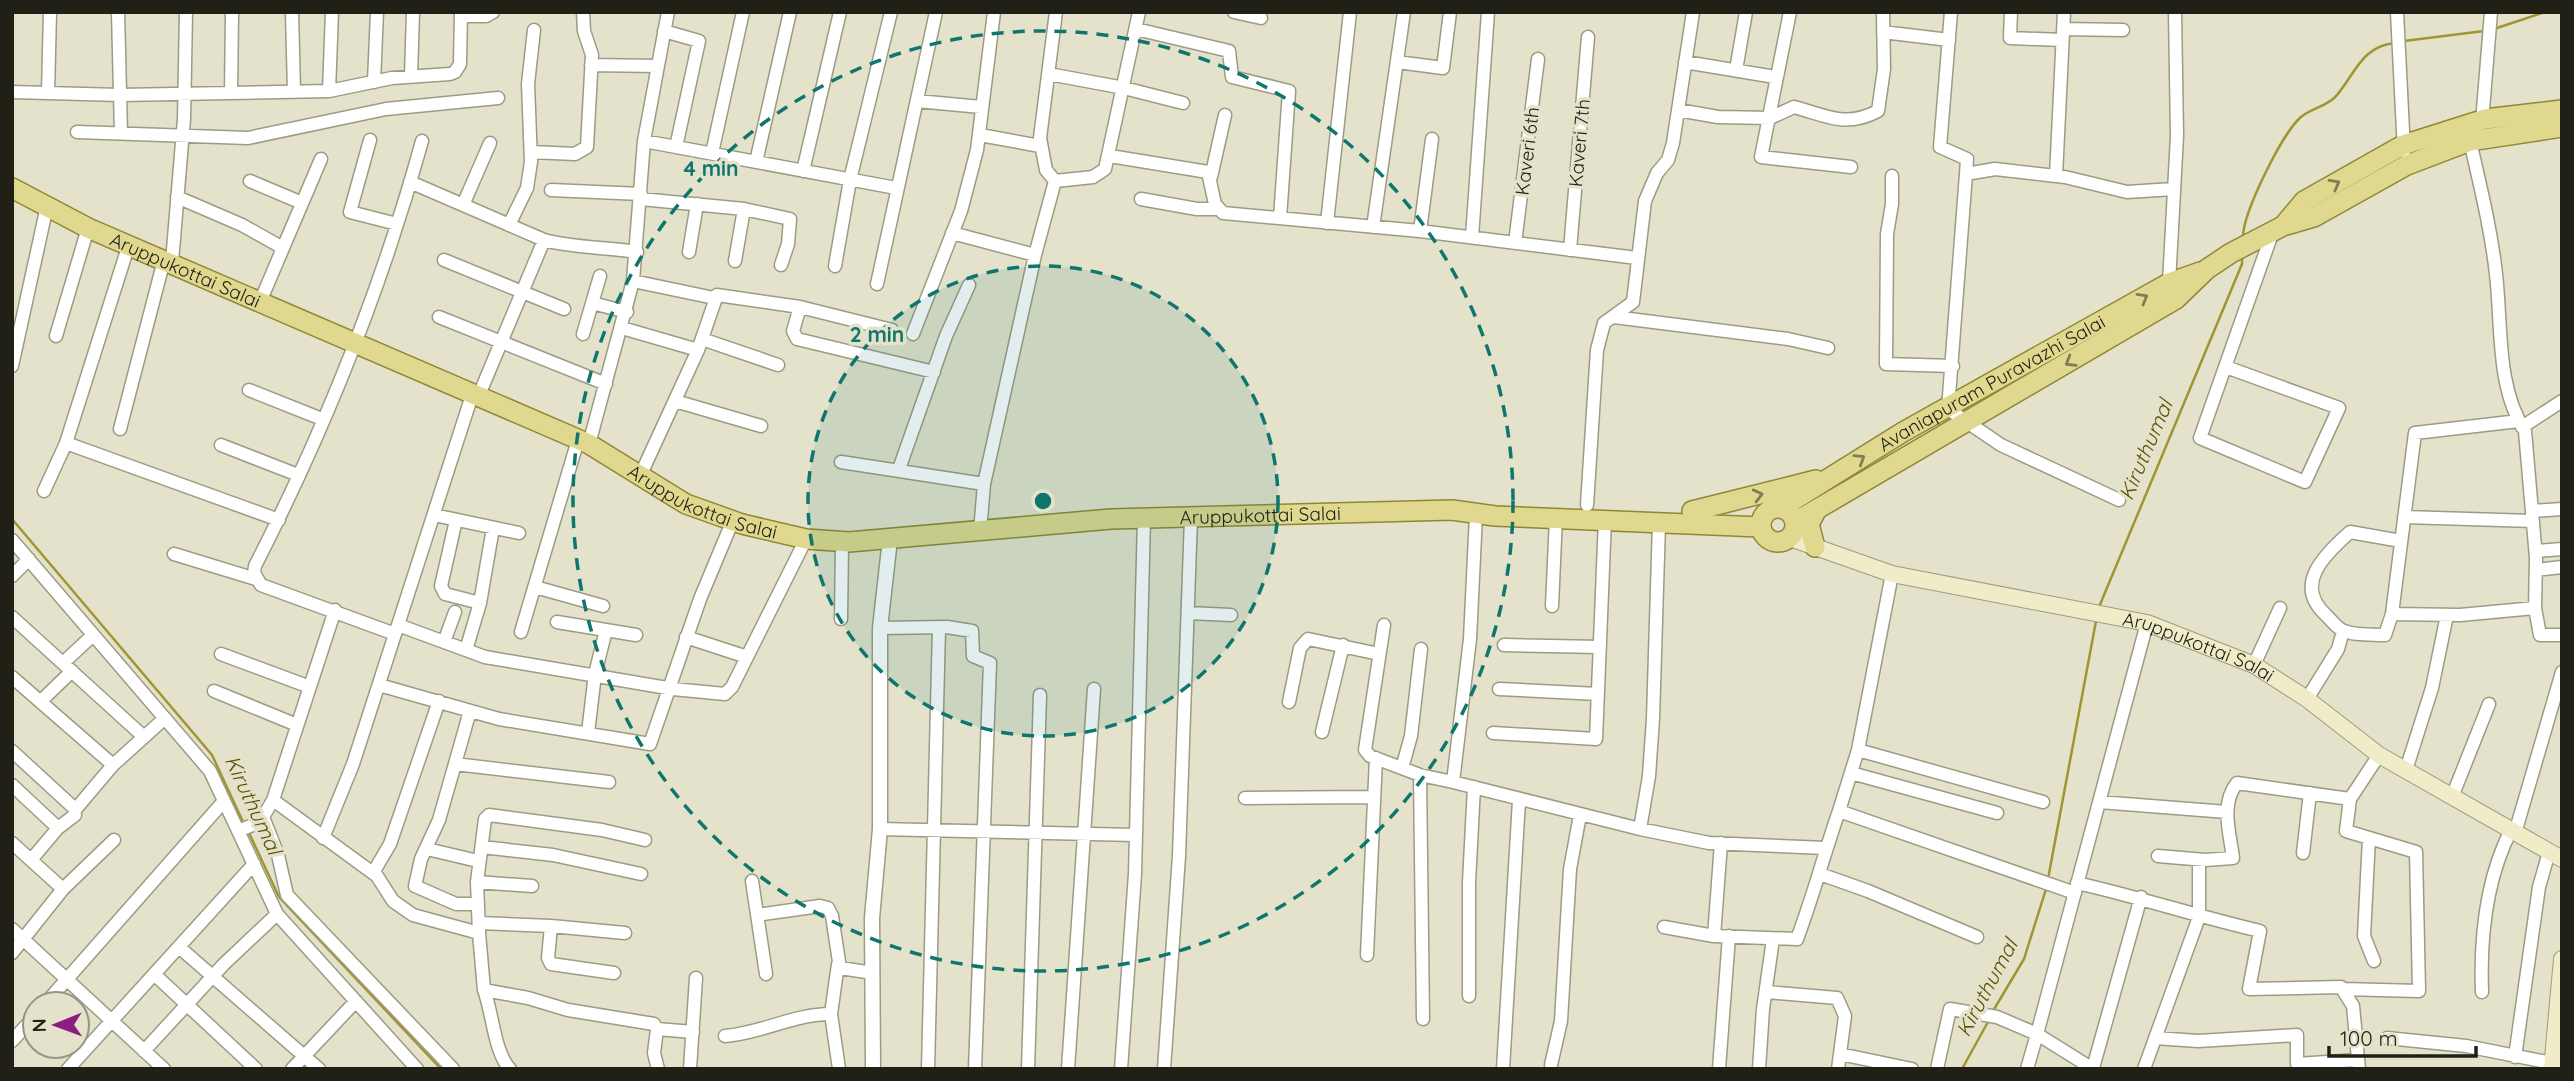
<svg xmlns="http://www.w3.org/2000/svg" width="2574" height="1081" viewBox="0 0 2574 1081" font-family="Quicksand,sans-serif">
<rect width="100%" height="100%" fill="#e4e2ca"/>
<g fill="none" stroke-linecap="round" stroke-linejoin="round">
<path stroke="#a09531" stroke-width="2.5" d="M2494,29L2545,12
M2404,41L2484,31
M2243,237C2243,213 2282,133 2301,117C2311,108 2329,106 2337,95C2356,72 2362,47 2394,43
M12,519L212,755L244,824
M2099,607L2242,264V255
M249,833L279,897L441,1069
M2048,879L2096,621
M1993,1011L2024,959L2046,889
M1962,1069L1989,1020"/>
<defs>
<path id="minor" d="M118,12L121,133
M292,12L294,92
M1234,12L1261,18
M1790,12L1761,157L1851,167
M1951,12L1940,147L1967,159L1966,174
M2011,12L2010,38L2062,40
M2397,12L2404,151
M461,16H486L493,12
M1136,29L1229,51L1232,77L1289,91L1280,218
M2063,29L2123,30
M664,31L699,41L676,147
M1883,32L1949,40
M1397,62L1443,68L1450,12
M1685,62L1775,77
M591,65L658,66
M1736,70L1746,12
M1049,74L1124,88L1183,103
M411,76L413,12
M374,82L377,12
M329,91L332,12
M12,92L120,95L329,91L392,78L450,74L455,72L460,64L461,12
M48,93L50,12
M231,93L232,12
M917,101L981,107
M1678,110L1718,117L1770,118L1794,107C1828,116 1845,128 1878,111L1884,69L1883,12
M2482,122L2491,12
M77,132L248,138L386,109L498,98
M980,135L1040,146
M2473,138L2470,141C2480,185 2491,229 2496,274C2502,325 2496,387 2525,431L2536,558L2535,608L2540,635H2562
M370,140L350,212L397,224
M422,141C382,287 324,431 255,566L254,573L261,585L395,634L398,625L485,657L673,689L725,694L732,687L806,539
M644,141L896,188
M531,152L575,154L587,147L592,55L584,31L583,12
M712,153L743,12
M1110,156L1208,172L1215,204L1223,213L1420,231L1637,258
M756,162L790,12
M803,171L840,12
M1892,176V204L1887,234L1886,364L1953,366
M2056,176L2064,12
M1211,177L1225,115
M250,181L302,203
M1055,181L1093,177L1105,169L1139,12
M410,182L544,240L479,395
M551,190L641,194
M177,197L242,225L283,248L260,302
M641,199L744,209L790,219L788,244L781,265
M1141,199L1197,209H1218
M463,205L490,143
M1327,223L1350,12
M509,225L527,188L531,162L528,84L534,30
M1373,227L1404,12
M1420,231L1432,139
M952,233L1035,255
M1472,237L1488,12
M544,240C574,248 605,247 637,252
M1515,243L1538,59
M129,244L66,443L279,520
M283,248L321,159
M1570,250L1588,37
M689,252L697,204
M444,260L564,309
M735,261L744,209
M172,262L184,119L186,12
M835,266L850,180L891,12
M633,281L714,298
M2169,283L2177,136L2175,12
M877,284L936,12
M592,303L627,312
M800,307L793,331L797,339L934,372
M439,317L606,384
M1614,317L1788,339L1828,348
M622,328L698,350
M583,334L600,276
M913,334L961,211L977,150L994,12
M56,336L88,228
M702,339L778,365
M12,366L47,206
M2226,367L2339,408L2305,482L2200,438L2273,231
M249,390L322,419
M675,401L761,426
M2522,427L2562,401
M120,429L164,260
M589,444L633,281L644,141L668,12
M221,445L298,475
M841,462L984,484
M899,469L946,336L969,285
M641,474L698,350L717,295L800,307L892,330
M44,491L66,443
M2119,500L2001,445L1948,409L1966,174L1995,169L2065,177L2127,192L2173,189
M1587,505L1597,350L1604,323L1633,302L1645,201L1657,173L1668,160L1673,143L1693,12
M2532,511L2562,509
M434,515L519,533
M1476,515L1470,639L1453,782L1640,829L1649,776L1653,719L1659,523
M2404,517L2533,521
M456,520L441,586L445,594L480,603L493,528
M980,532L984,484L1035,255L1055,181L1046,170L1040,138L1056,12
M12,540L210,771L277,914L417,1069
M2401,541L2350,532C2324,555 2293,585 2326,615C2331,620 2336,627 2342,630C2353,636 2373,634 2385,635L2392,614L2460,615L2535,608
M2536,551L2562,549
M174,554L256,579
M2536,570L2562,567
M1892,574L1858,750L1839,811L2075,893
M12,576L29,559
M535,587L603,606
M1552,606L1556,517
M1188,613L1231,615
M2392,614L2415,433L2519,421
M12,617L144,737
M841,619L842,542
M557,622L636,635
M398,625L473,392
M1384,625L1365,750L1370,756L1420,775L1453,782
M880,628L947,627L972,631L973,656L990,663L975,1069
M521,632L578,440
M686,637L747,657
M444,642L455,612
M1504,645L1600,647
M466,650L480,603
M221,654L310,687
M63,663L93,635
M2254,665L2280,608
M12,677L113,765L165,718
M379,685L499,719L650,744L700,599L733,520
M1499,689L1598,694
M214,691L297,725
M2307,699L2338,649L2343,631
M41,701L72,671
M1289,702L1300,648L1308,639L1379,654
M470,711L439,820L421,859L415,886L456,904H477
M1322,732L1343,645
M588,733L595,674L606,630
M1493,733L1596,739L1605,519
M1858,750L2043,802
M12,751L74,808L75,815L58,828
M455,764L609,782
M1402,768L1411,736L1421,649
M2406,770L2432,688L2447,615
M1851,773L1997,813
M1420,775L1423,1019
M12,785L58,828L31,860
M2452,797L2489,704
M1245,798L1372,797
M273,800L377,876L393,901L413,915L479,933L484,990L528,998L568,1010L654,1024L657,1029L654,1053L658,1069
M2099,802L2227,812
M75,810L113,765
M263,817L278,855L287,895L453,1069
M880,829L1135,835
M1640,829L1709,843L1826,848
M238,831L260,822L273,800L335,610
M2515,833L2562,672
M323,838L353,764L395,634
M2369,838L2364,936L2374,961
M12,843L63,889L12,953
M482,847L553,855L641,874
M427,849L478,861
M2303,853L2310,793
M2158,856L2205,860L2233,858C2230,833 2220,804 2237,783L2350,799
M373,873L390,844L439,701
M1820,874L1868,891L1977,937
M752,881L766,974
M477,882L532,886
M2077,883C2139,897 2199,917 2260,931L2249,989L2341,987L2353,1006L2359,1069
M63,889L114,840
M757,915L820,906L828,908L832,916L840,968L873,973
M479,923L551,926L625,933
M551,926L548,958L551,964L614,973
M1664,927L1714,936L1797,939C1813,897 1824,854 1839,811
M12,929L164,1069
M479,933L477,882L485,819L489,815L602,830L645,840
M1714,936L1721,843
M179,947L319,1069
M1367,955L1376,758
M154,974L256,1069
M2343,989L2419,991L2416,852L2346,831L2350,799L2379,755
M484,990C493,1014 494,1052 510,1069
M1767,992L1837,998L1845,1016L1838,1069
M2482,992C2480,937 2486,879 2511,830
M1469,996V882L1474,787
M45,1004L224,801
M831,1014L838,964
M657,1029L693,1032
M725,1036C762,1033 794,1014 831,1014L839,1069
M2155,1038L2198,1041L2297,1035V1064L2357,1060
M2387,1038L2466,1046L2552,1063
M12,1041L35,1016
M144,1051L224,964L277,914
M1840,1054L1912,1069
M2515,1057L2539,887L2549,852
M1551,1065L1561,1021L1570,869L1580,815
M2093,1068L2141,897
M68,1069L254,864
M292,1069L356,1001
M690,1069L696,978
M928,1069L939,627
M1028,1069L1040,695
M1068,1069L1094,689
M1121,1069L1135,874L1144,518
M1164,1069L1179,856L1191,517
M1503,1069L1519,800
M1719,1069L1729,936
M1759,1069L1763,1009L1773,939
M1937,1069L1950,1009L1997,1017L2037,1034L2027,1069
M2093,1069L2037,1034L2147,623
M2144,1069L2199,917V860"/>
<path id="tertiary" d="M873,1069L872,918L880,829V628L890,539"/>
<g id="secondary">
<path id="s1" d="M1790,538L1892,574L2147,623L2254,665L2307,699L2379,755L2562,859"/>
<path d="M2552,1069L2562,959"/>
</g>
<g id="primary">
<path id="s2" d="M12,188L88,228L589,444L686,504L742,524L806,539L849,542L1111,519L1452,510L1495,516L1761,527"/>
<path d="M2284,225L2304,201L2403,145L2485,119L2562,110"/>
<circle cx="1778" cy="525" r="17"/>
<path id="s3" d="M1781,508L1903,432L2169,283L2200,272"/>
<path d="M1692,511L1816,480"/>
<path d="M1795,522L2176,299L2207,269L2231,253L2283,226L2314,217L2407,165L2470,141L2562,127"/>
<path d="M1815,547L1809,524L1817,509"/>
</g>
</defs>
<use href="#minor" stroke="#9d9b84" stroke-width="15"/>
<use href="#tertiary" stroke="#9d9b84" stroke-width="17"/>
<use href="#secondary" stroke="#9d9b84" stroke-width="18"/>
<use href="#primary" stroke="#908735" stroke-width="22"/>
<use href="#minor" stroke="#fff" stroke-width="12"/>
<use href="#tertiary" stroke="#fff" stroke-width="14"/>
<use href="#secondary" stroke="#efecc7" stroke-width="16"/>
<use href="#primary" stroke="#e0d88f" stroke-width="19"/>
</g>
<defs><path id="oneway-chevron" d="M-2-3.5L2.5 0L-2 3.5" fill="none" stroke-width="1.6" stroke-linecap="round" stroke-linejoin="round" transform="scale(1.75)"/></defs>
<g stroke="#807c53">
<use href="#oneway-chevron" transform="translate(2335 184) rotate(-29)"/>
<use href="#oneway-chevron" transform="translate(2143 298) rotate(-30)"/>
<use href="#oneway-chevron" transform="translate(2070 362) rotate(149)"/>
<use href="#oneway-chevron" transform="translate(1860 459) rotate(-32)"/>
<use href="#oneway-chevron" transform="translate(1758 495) rotate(-14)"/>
</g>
<circle cx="1043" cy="501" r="235" fill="#0f766e" fill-opacity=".12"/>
<g fill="none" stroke="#0f766e" stroke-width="3.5" stroke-dasharray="12 9">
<circle cx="1043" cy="501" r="235"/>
<circle cx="1043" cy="501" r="470"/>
</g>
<g text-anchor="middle" stroke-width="7" stroke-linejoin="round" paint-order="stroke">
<g font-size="19" fill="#212017" stroke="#e4e2ca">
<text transform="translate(1579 143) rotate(-85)" y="7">Kaveri 7th</text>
<text transform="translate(1527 151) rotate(-83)" y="7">Kaveri 6th</text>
<text dy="7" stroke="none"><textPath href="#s2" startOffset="192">Aruppukottai Salai</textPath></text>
<text dy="7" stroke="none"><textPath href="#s3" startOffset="245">Avaniapuram Puravazhi Salai</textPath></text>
<text dy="7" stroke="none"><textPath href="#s2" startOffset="760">Aruppukottai Salai</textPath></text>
<text dy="7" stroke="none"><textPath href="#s2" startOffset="1326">Aruppukottai Salai</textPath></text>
<text dy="7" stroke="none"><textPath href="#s1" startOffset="424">Aruppukottai Salai</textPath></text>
</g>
<g font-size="21" font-style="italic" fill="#5a5203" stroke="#e4e2ca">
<text transform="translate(2146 450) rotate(-67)" y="7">Kiruthumal</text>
<text transform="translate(253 805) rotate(65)" y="7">Kiruthumal</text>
<text transform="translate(1987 988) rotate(-62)" y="7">Kiruthumal</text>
</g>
</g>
<circle cx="1043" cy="501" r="10" fill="#0f766e" stroke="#e4e2ca" stroke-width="3.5"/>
<g font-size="21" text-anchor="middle" font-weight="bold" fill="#0f766e" stroke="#e4e2ca" stroke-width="7" stroke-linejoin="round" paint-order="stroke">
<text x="711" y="176">4 min</text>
<text x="877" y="342">2 min</text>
</g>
<rect width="2574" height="1081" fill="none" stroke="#212017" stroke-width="28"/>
<g transform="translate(56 1025) rotate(269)"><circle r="33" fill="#e4e2ca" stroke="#969482" stroke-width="2"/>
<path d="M0-5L12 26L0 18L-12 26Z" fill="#8d1e81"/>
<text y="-10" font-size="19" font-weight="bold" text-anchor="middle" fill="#212017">N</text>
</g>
<path d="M2329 1046v10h147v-10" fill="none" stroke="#212017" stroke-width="3.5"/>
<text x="2340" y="1046" font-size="21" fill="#212017" stroke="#e4e2ca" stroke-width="5" paint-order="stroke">100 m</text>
</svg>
